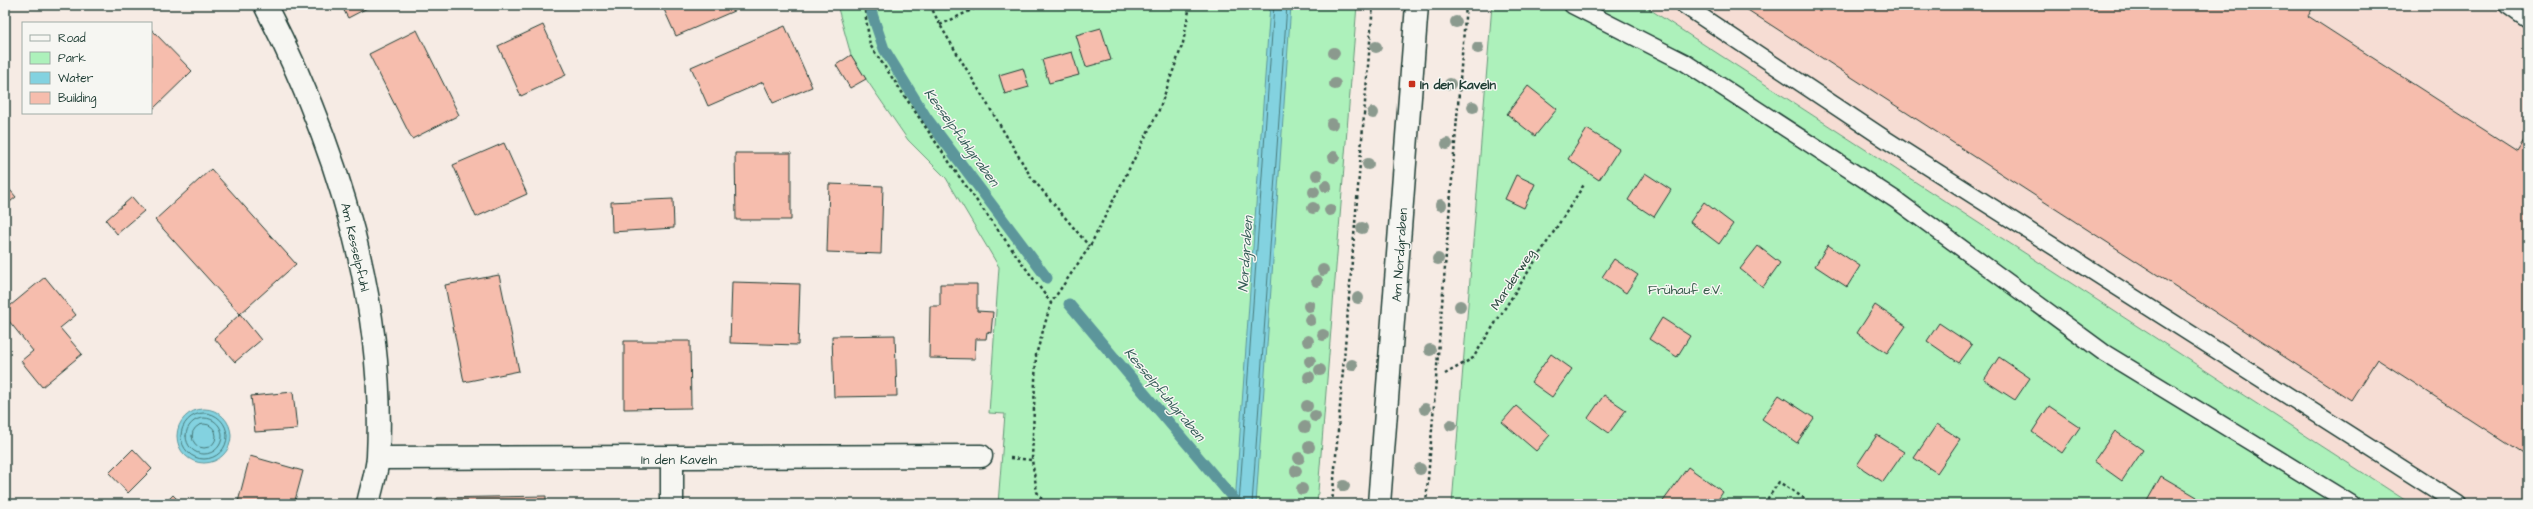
<svg xmlns="http://www.w3.org/2000/svg" width="2533" height="509" viewBox="0 0 2533 509" font-family="'Architects Daughter',sans-serif">
<rect width="100%" height="100%" fill="#f6ebe4"/>
<filter id="ink" filterUnits="userSpaceOnUse"><feTurbulence type="fractalNoise" baseFrequency=".025" numOctaves="2"/><feDisplacementMap in="SourceGraphic" scale="8" xChannelSelector="R" yChannelSelector="G"/><feConvolveMatrix kernelMatrix="1 2 1 2 8 2 1 2 1" color-interpolation-filters="sRGB"/></filter>
<g filter="url(#ink)">
<path fill="#f6ddd4" d="M1643,5H2528V504H2411Z"/>
<path fill="#adf1bb" stroke="#669778" d="M837,5H1357L1317,504H998L1005,414L989,413L999,267L946,178L908,140L866,79L851,55Z
M1492,5H1643L2411,504H1452Z"/>
<path fill="#83d2e0" stroke="#5b969b" d="M1270,5H1291L1259,459L1256,504H1235Z
M177 436a27 27 0 1 1 54 0a27 27 0 1 1-54 0Z"/>
<g fill="none" stroke-linecap="round" stroke-linejoin="round">
<path stroke="#477979" stroke-width="1" d="M181 436a23 23 0 1 1 46 0a23 23 0 1 1-46 0Z
M186 436a18 18 0 1 1 36 0a18 18 0 1 1-36 0Z
M192 436a12 12 0 1 1 24 0a12 12 0 1 1-24 0Z
M1239,504L1274,5
M1252,504L1287,5"/>
<path stroke="#5b969b" stroke-width="11" d="M869,5L884,49L926,117L1047,278
M1069,304L1238,504"/>
</g>
<path fill="#f6bdad" stroke="#1f3d34" d="M341,5H373L348,18Z
M662,5H742L743,7L676,36Z
M1740,5H2315L2308,16L2517,151L2528,134V457L2377,359L2351,400Z
M543,25L566,75L521,96L498,46Z
M785,26L812,87L773,103L763,82L708,106L691,67Z
M1101,28L1111,60L1086,67L1076,35Z
M151,29L192,71L151,111Z
M417,30L459,115L412,139L369,54Z
M1072,52L1079,75L1049,83L1042,60Z
M851,55L866,79L850,88L836,65Z
M1023,68L1029,87L1005,94L999,75Z
M1528,86L1557,109L1535,136L1507,114Z
M1587,129L1619,149L1599,180L1568,159Z
M504,143L527,194L476,217L453,165Z
M735,153H791V220H736Z
M211,169L296,264L240,314L155,220Z
M1645,173L1671,190L1654,217L1628,200Z
M1516,175L1535,184L1524,208L1505,199Z
M5,184L16,197L5,206Z
M829,184L883,186L881,254L827,252Z
M132,197L144,211L117,234L106,220Z
M673,199L674,228L612,232L611,202Z
M1704,202L1733,224L1719,244L1690,222Z
M1828,245L1860,266L1847,287L1815,266Z
M1758,246L1780,263L1763,287L1740,269Z
M1614,259L1638,275L1626,293L1602,277Z
M499,275L519,371L464,382L445,285Z
M45,277L76,315L60,328L82,354L42,387L21,361L33,351L5,316V310Z
M732,282L800,284L798,345L730,343Z
M940,284H977V311L993,312L991,333L987,332L986,339H976L975,359L929,358L930,306H940Z
M1875,305L1906,326L1887,353L1857,333Z
M240,314L261,340L235,362L214,338Z
M1662,318L1690,336L1677,357L1649,339Z
M1939,323L1972,345L1959,363L1927,341Z
M895,335L897,396L834,397L832,336Z
M624,341H690L691,408L624,409Z
M1551,354L1572,369L1552,397L1531,382Z
M1999,357L2030,378L2015,400L1984,380Z
M293,392L297,429L255,432L251,396Z
M1604,395L1626,410L1609,433L1588,418Z
M1779,395L1814,418L1797,443L1762,419Z
M1516,406L1550,435L1536,451L1502,422Z
M2049,406L2080,427L2062,453L2032,432Z
M1937,424L1960,439L1937,473L1914,458Z
M2115,431L2143,450L2122,481L2094,461Z
M1877,435L1904,452L1883,482L1857,465Z
M133,449L152,469L128,493L109,473Z
M250,456L303,471L294,504H245L238,502Z
M1688,467L1723,492L1715,504H1661Z
M2161,476L2197,497L2193,504H2153L2147,501Z
M173,495L182,504H164Z
M546,496V504H437V498Z"/>
<g fill="none" stroke-linecap="round" stroke-linejoin="round">
<defs>
<path id="lane" d="M1572,5L1684,62L1896,200L2103,352L2352,504
M1684,5L1885,139L2458,504
M2507,5L2528,20"/>
<path id="street" d="M265,5C336,144 386,299 378,457C377,472 371,489 368,504
M378,458L981,456
M672,504V459
M1379,504L1417,5"/>
</defs>
<use href="#lane" stroke="#1f3d34" stroke-width="19"/>
<use href="#street" stroke="#1f3d34" stroke-width="25"/>
<path stroke="#1f3d34" stroke-width="2.5" stroke-dasharray="3 3" stroke-linecap="butt" d="M864,5L870,45L958,175L1051,303
M930,5L940,25L1031,177L1089,246
M940,25L982,5
M1445,374L1473,358L1585,183
M1010,458L1032,460
M990,504V502
M1045,504L1037,492L1032,460L1036,355L1051,303L1090,246L1159,110L1183,43L1190,5
M1332,504L1373,5
M1426,504L1466,5
M1764,504L1779,482L1813,504"/>
<use href="#lane" stroke="#f6f6f2" stroke-width="16"/>
<use href="#street" stroke="#f6f6f2" stroke-width="22"/>
</g>
<g fill="#8b9a8e">
<circle cx="1456" cy="22" r="6"/>
<circle cx="1376" cy="47" r="6"/>
<circle cx="1478" cy="48" r="6"/>
<circle cx="1334" cy="53" r="6"/>
<circle cx="1335" cy="84" r="6"/>
<circle cx="1450" cy="84" r="6"/>
<circle cx="1473" cy="107" r="6"/>
<circle cx="1373" cy="113" r="6"/>
<circle cx="1332" cy="124" r="6"/>
<circle cx="1447" cy="144" r="6"/>
<circle cx="1334" cy="157" r="6"/>
<circle cx="1368" cy="164" r="6"/>
<circle cx="1317" cy="175" r="6"/>
<circle cx="1326" cy="186" r="6"/>
<circle cx="1314" cy="192" r="6"/>
<circle cx="1441" cy="205" r="6"/>
<circle cx="1313" cy="208" r="6"/>
<circle cx="1330" cy="210" r="6"/>
<circle cx="1362" cy="228" r="6"/>
<circle cx="1438" cy="259" r="6"/>
<circle cx="1323" cy="270" r="6"/>
<circle cx="1317" cy="281" r="6"/>
<circle cx="1358" cy="298" r="6"/>
<circle cx="1309" cy="306" r="6"/>
<circle cx="1460" cy="306" r="6"/>
<circle cx="1310" cy="320" r="6"/>
<circle cx="1323" cy="335" r="6"/>
<circle cx="1308" cy="341" r="6"/>
<circle cx="1430" cy="350" r="6"/>
<circle cx="1310" cy="361" r="6"/>
<circle cx="1352" cy="365" r="6"/>
<circle cx="1320" cy="370" r="6"/>
<circle cx="1309" cy="377" r="6"/>
<circle cx="1307" cy="406" r="6"/>
<circle cx="1425" cy="409" r="6"/>
<circle cx="1315" cy="416" r="6"/>
<circle cx="1451" cy="425" r="6"/>
<circle cx="1305" cy="427" r="6"/>
<circle cx="1309" cy="447" r="6"/>
<circle cx="1299" cy="458" r="6"/>
<circle cx="1420" cy="469" r="6"/>
<circle cx="1296" cy="471" r="6"/>
<circle cx="1344" cy="486" r="6"/>
<circle cx="1302" cy="489" r="6"/>
</g>
</g>
<rect fill="#c8321e" stroke="#f6f6f2" stroke-width="1.5" x="1408" y="80" width="8" height="8" rx="2"/>
<g text-anchor="middle" stroke-width="3" stroke-linejoin="round" paint-order="stroke">
<g font-size="13" font-weight="bold" fill="#1f3d34" stroke="#f6f6f2" text-anchor="start">
<text x="1420" y="89">In den Kaveln</text>
</g>
<g font-size="13" fill="#1f3d34" stroke="#f6f6f2">
<text transform="translate(356 247) rotate(77)" y="5">Am Kesselpfuhl</text>
<text transform="translate(1399 255) rotate(-86)" y="5">Am Nordgraben</text>
<text transform="translate(1512 279) rotate(-57)" y="5">Marderweg</text>
<text x="679" y="464">In den Kaveln</text>
</g>
<g font-size="13" fill="#345848" stroke="#f6f6f2">
<text x="1685" y="294">Frühauf e.V.</text>
</g>
<g font-size="14" font-style="italic" fill="#335b56" stroke="#f6f6f2">
<text transform="translate(962 137) rotate(54)" y="5">Kesselpfuhlgraben</text>
<text transform="translate(1245 254) rotate(-86)" y="5">Nordgraben</text>
<text transform="translate(1165 394) rotate(50)" y="5">Kesselpfuhlgraben</text>
</g>
</g>
<rect width="2533" height="509" fill="none" stroke="#f6f6f2" stroke-width="20"/>
<rect x="10" y="10" width="2513" height="489" fill="none" stroke="#1f3d34" stroke-width="1.5" filter="url(#ink)"/>
<rect x="22" y="22" width="130" height="92" fill="#f6f6f2" stroke="#a0aca6"/>
<rect x="30" y="35" width="20" height="6" fill="#f6f6f2" stroke="#a0aca6"/>
<text x="58" y="42" font-size="12" fill="#1f3d34">Road</text>
<rect x="30" y="52" width="20" height="12" fill="#adf1bb" stroke="#a0aca6"/>
<text x="58" y="62" font-size="12" fill="#1f3d34">Park</text>
<rect x="30" y="72" width="20" height="12" fill="#83d2e0" stroke="#a0aca6"/>
<text x="58" y="82" font-size="12" fill="#1f3d34">Water</text>
<rect x="30" y="92" width="20" height="12" fill="#f6bdad" stroke="#a0aca6"/>
<text x="58" y="102" font-size="12" fill="#1f3d34">Building</text>
</svg>
